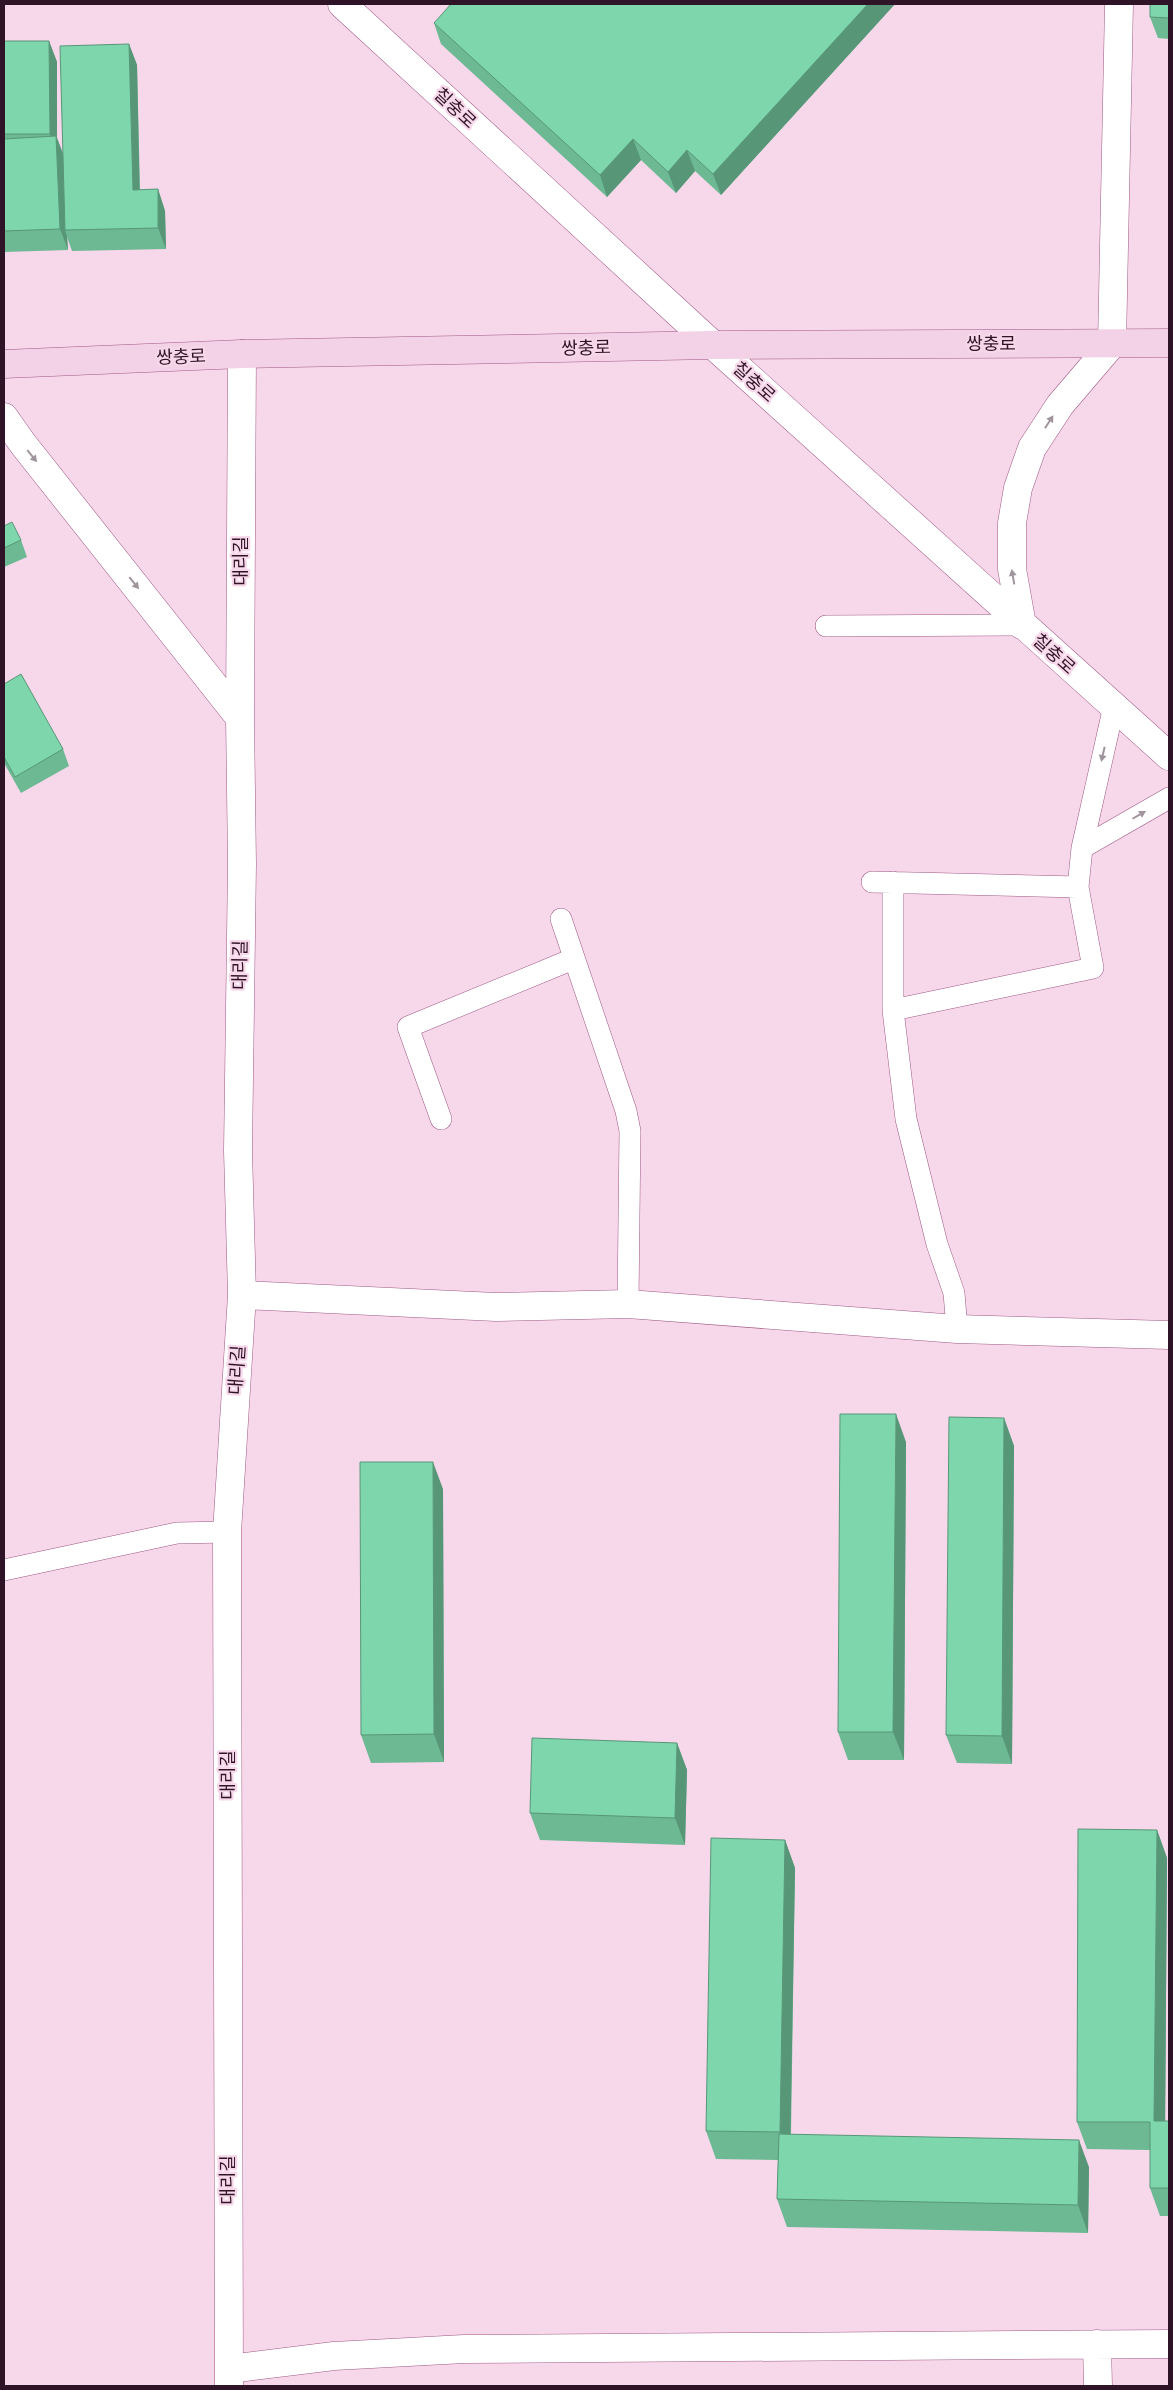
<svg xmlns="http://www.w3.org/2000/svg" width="1173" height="2390" viewBox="0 0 1173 2390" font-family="'Sofia Sans Condensed','Noto Sans KR',sans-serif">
<rect width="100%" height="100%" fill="#f7d7ea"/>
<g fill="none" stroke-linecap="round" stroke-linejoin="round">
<defs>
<path id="service" d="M826,626L1022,625
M1114,706L1082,848L1169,798
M872,882L1078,887
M893,882V1010
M561,919L626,1111L630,1131L628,1304
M441,1119L408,1027L573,959
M957,1329L954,1293L937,1244L906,1119L893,1010L1093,968L1078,887L1082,848
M4,1570L177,1533L227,1532"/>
<path id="minor" d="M342,4L713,345L1169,756
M4,417L23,444L240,718
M1022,625L1012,569V523L1018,488L1032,448L1060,405L1112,344L1119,4
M242,1295L496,1307L628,1304L957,1329L1169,1335
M1097,2344L1098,2386
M229,2369L334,2356L464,2349L1169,2344
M229,2386L227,1532L242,1295L238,1151L242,864L240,718L242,354"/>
<path id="secondary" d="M4,364L242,354L713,345L1169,343"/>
</defs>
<use href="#service" stroke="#9f5a86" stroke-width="22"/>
<use href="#minor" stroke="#9f5a86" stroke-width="29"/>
<use href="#secondary" stroke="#9f5a86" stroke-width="29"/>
<use href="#service" stroke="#fff" stroke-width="21"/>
<use href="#minor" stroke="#fff" stroke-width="28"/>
<use href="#secondary" stroke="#f3d1e7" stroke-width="28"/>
</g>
<path fill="#6cb994" d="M895,4L721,195L695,171L676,193L641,160L607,197L441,44L434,23Z
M1169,4V39L1158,38L1150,17Z
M4,41H49L57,62V138L63,153L129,44L137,65L140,190L158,189L165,211L166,249L72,251L67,237L68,250L4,252Z
M4,526L21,540L27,557L4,567Z
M4,684L63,749L69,766L21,793L4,763Z
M1004,1418L1014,1446L1012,1764L957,1763L946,1735Z
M906,1442L904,1760H848L838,1732Z
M443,1489L444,1762L371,1763L361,1735Z
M677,1743L687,1770L685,1845L540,1840L530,1813Z
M1157,1830L1167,1858L1165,2121H1169V2216H1160L1150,2188V2150L1087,2149L1077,2122Z
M785,1840L795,1868L791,2134L1089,2167L1088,2233L787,2227L777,2199L778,2160L716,2159L706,2131Z"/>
<path fill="#589678" d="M868,4H895L721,195L713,174Z
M49,41L57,62V138L64,157L65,230L67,237L68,250L60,229L57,154L50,134Z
M129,44L137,65L140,211L133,190Z
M633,139L641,160L607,197L600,175Z
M687,150L695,171L676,193L668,172Z
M158,189L165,211L166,249L158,228Z
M896,1414L906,1442L904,1760L893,1732Z
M1004,1418L1014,1446L1012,1764L1002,1736Z
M433,1462L443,1489L444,1762L434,1734Z
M677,1743L687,1770L685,1845L675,1818Z
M1157,1830L1167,1858L1165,2149L1154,2121Z
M785,1840L795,1868L790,2160L780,2132Z
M1079,2140L1089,2167L1088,2233L1078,2205Z"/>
<path fill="#7ed7ac" stroke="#589678" d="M451,4H868L713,174L687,150L668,172L633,139L600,175L434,23Z
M1150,4H1169V18L1150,17Z
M4,41H49L50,134H4Z
M129,44L133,190L158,189V228L65,230L60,46Z
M56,136L60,229L4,231V139Z
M12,522L21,540L4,548V526Z
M21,674L63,749L15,777L4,757V684Z
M840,1414H896L893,1732H838Z
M949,1417L1004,1418L1002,1736L946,1735Z
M360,1462H433L434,1734L361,1735Z
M532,1738L677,1743L675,1818L530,1813Z
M1078,1829L1157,1830L1154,2121H1169V2188H1150V2122H1077Z
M711,1838L785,1840L780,2132L706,2131Z
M779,2134L1079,2140L1078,2205L777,2199Z"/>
<defs><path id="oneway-solid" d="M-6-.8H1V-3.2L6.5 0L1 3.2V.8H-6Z" transform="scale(1.25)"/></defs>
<g fill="#a1959d">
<use href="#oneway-solid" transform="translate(1049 422) rotate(-57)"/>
<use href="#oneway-solid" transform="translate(32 456) rotate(51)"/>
<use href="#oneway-solid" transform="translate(1013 577) rotate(-100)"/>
<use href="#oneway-solid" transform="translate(134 583) rotate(51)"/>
<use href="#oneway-solid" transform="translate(1103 754) rotate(103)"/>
<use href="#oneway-solid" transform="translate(1139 815) rotate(-30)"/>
</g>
<g text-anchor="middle" stroke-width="4.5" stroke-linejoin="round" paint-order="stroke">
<g font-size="18" fill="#2f1326" stroke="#f7d7ea">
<text transform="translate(455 108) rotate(43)" y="6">칠충로</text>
<text x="991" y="350">쌍충로</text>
<text transform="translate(586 348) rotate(-1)" y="6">쌍충로</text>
<text transform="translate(181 357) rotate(-2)" y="6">쌍충로</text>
<text transform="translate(754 382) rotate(42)" y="6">칠충로</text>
<text transform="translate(241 561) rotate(-90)" y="6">대리길</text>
<text transform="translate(1054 654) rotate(42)" y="6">칠충로</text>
<text transform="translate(240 965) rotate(-89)" y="6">대리길</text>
<text transform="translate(237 1370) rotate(-86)" y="6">대리길</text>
<text transform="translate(228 1775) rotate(-90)" y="6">대리길</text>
<text transform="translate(228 2180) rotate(-90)" y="6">대리길</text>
</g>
</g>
<rect width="1173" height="2390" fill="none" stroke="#2f1326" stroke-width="10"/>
</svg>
